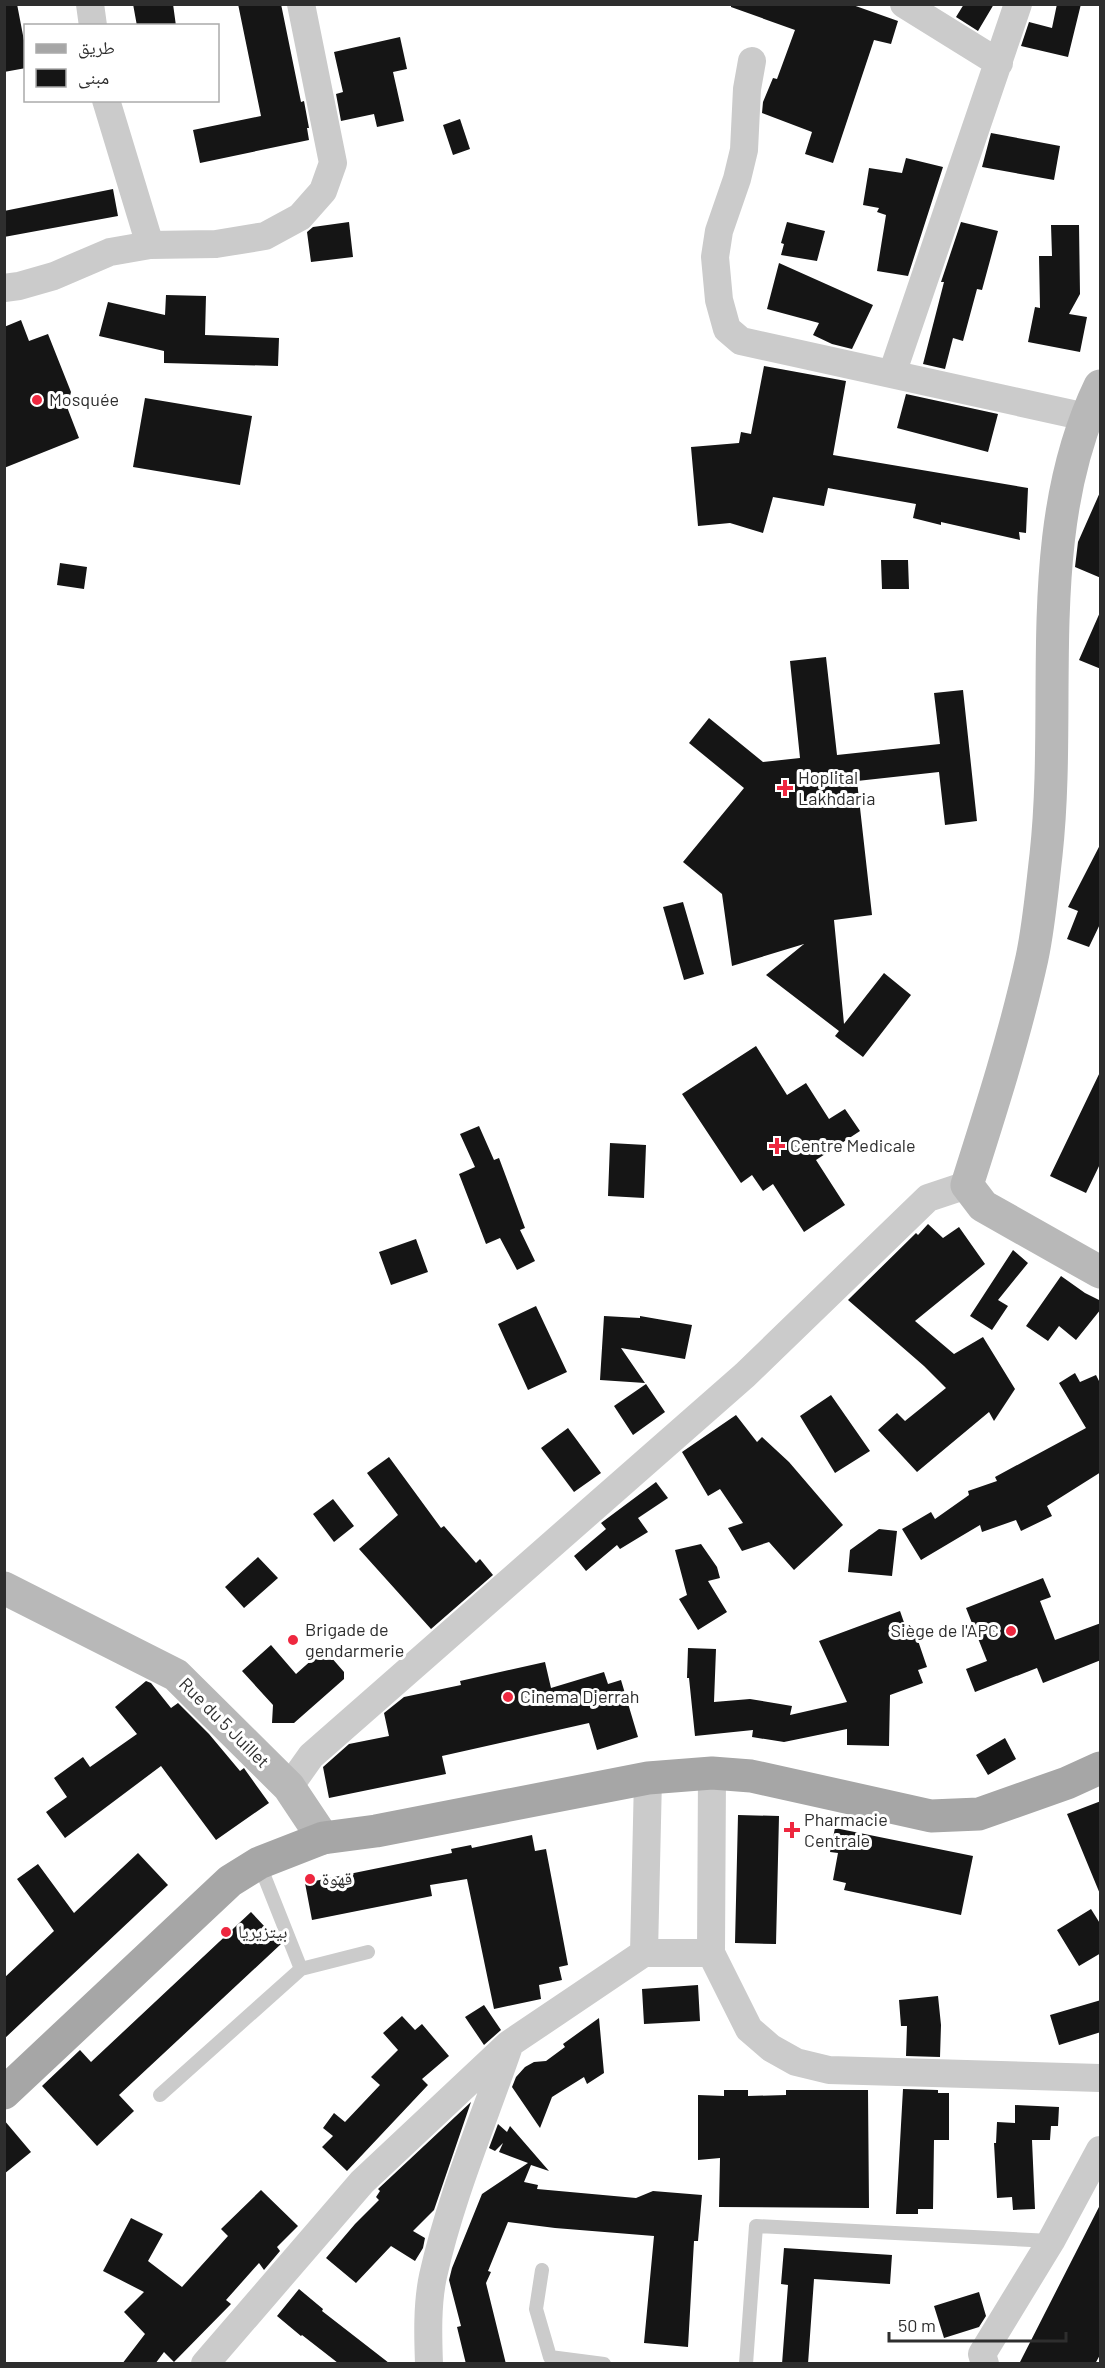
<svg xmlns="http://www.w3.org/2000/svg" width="1105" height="2368" viewBox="0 0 1105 2368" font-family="Barlow,'Noto Naskh Arabic',sans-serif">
<rect width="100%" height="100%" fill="#fff"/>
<path fill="#151515" d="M4,4H17L26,51V68L4,72Z
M133,4H173L176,26H137Z
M238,4H281L301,102L304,101L309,128H307L309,140L200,163L193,130L261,116Z
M731,4H850L898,21L891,44L874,40L833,163L805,154L812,132L762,113L763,102L773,78L777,79L795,30L731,7Z
M964,4H994L978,31L956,17Z
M1057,4H1081L1068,57L1021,46L1029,22L1052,28Z
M400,37L407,69L393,72L404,121L377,127L374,114L341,121L336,94L343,92L334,52Z
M460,119L470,149L453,155L443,125Z
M991,133L1060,146L1054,180L982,167Z
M906,158L943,167L908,276L877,271L886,215L877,212L879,208L863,205L869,168L902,173Z
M113,189L118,216L4,237V211Z
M349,222L353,257L311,262L307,232L313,227Z
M787,222L825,231L817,261L781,255L784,244L781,243Z
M961,222L998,231L982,290L977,289L963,341L953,338L945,369L923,364L944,282H941Z
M1051,225H1079L1080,294L1069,314L1087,317L1080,352L1028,342L1035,307L1040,308L1039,256H1052Z
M779,263L873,305L852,349L832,344L813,335L819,323L767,309Z
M166,295L206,296L205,335L279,338L278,366L164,363V351L99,336L108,302L165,315Z
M21,320L29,341L48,334L71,392L67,407L79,438L4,468V327Z
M764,366L846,381L833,455L1028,488L1026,533L1019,532L1020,540L941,522V525L913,518L916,504L828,488L824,506L773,497L763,533L730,523L698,526L691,447L739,443L741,432L751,434Z
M906,394L998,414L988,452L897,428Z
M145,398L252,416L240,485L133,467Z
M1101,490V578L1075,567L1078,542Z
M881,560H908L909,589H882Z
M60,563L87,567L84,589L57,585Z
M1101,610V669L1079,660Z
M826,657L837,755L940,744L934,693L963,690L977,821L945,825L939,772L857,781L872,915L834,920L844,1024L884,973L911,995L863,1057L835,1036L839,1031L766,975L804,944L732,966L722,894L683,862L744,788L689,743L709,718L763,762L800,758L790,661Z
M1101,843V922L1089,947L1067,939L1078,911L1068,907Z
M683,902L704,974L684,980L663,907Z
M756,1046L787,1095L806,1083L829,1119L845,1109L860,1131L816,1160L845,1205L804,1232L773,1184L763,1191L752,1175L741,1183L682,1094Z
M1101,1070V1162L1086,1193L1050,1176Z
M479,1126L494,1160L499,1158L525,1228L520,1230L535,1261L517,1270L500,1238L486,1244L459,1174L475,1167L460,1134Z
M610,1143L646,1145L644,1198L608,1196Z
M928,1224L943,1238L959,1227L985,1264L915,1321L954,1354L983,1337L1015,1389L994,1421L989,1412L917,1472L878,1430L897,1413L905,1421L946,1388L924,1366L848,1300L916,1233L918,1235Z
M416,1239L428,1272L391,1285L379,1252Z
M1013,1250L1028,1263L998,1300L1008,1306L992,1330L970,1316Z
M1061,1276L1085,1293L1101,1301V1309L1076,1340L1059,1326L1048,1341L1026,1326Z
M536,1306L567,1372L528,1390L498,1324Z
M604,1316L640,1318V1316L692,1325L685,1359L621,1348L645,1383L600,1380Z
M1075,1373L1080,1382L1096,1375L1101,1385V1472L1047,1506L1052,1516L1021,1531L1016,1520L982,1532L980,1525L921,1560L902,1529L931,1512L935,1519L969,1495L968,1491L997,1481L995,1477L1086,1428L1059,1383Z
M646,1384L665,1412L633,1435L614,1406Z
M831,1395L870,1451L835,1473L800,1416Z
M736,1415L757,1442L762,1437L789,1462L843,1525L794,1570L769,1542L742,1551L728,1528L743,1523L720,1489L708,1496L682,1452Z
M568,1428L601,1473L574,1492L541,1448Z
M389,1457L441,1528L444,1526L476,1563L480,1559L493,1575L431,1629L359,1549L398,1515L367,1473Z
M656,1482L668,1498L638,1518L648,1532L620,1549L617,1545L586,1571L574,1556L606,1529L601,1523Z
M333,1499L354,1526L334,1542L313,1514Z
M879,1529L897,1531L892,1576L848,1572L850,1550Z
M701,1544L717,1567L720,1578L708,1581L727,1612L698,1630L679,1599L687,1595L675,1550Z
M258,1557L278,1578L244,1608L225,1587Z
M1043,1578L1051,1597L1040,1601L1055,1640L1101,1623V1660L1043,1683L1037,1668L975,1692L966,1669L987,1661L966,1608Z
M900,1611L907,1631L914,1629L927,1667L918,1670L923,1683L890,1695L889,1746L847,1745V1729L784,1742L752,1737L753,1730L695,1736L689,1678H687L688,1648L716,1649L714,1702L750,1699L792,1706L790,1715L847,1702L819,1641Z
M271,1645L296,1674L324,1649L344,1672V1679L294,1723H272L273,1705L242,1671Z
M545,1662L551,1688L604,1672L608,1684L621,1680L638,1737L597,1750L589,1723L442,1756L446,1774L329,1798L323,1767L349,1744L389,1736L384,1713L404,1697L461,1685L460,1681Z
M146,1681L151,1683L171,1708L178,1703L209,1734L240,1771L244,1768L246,1771L269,1803L216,1840L161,1766L65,1838L46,1812L67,1797L54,1778L83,1757L90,1767L137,1734L115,1707Z
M1005,1738L1016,1759L988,1775L976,1755Z
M1101,1801V1894H1100L1067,1814Z
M738,1815L779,1816L776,1944L735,1943Z
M835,1828L973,1856L961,1915L844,1890L846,1883L833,1880L838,1853L830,1852Z
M532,1835L535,1851L546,1849L568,1965L559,1967L562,1980L539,1985L541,1999L494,2009L467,1879L430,1885L432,1896L312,1920L305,1883L452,1853L451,1849L471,1845L472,1848Z
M138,1853L168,1885L4,2039V1978L54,1931L17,1879L38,1864L74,1913Z
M1091,1909L1101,1925V1953L1079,1966L1057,1930Z
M251,1912L281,1944L119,2095L134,2111L97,2146L42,2086L80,2050L91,2062Z
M698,1985L700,2021L644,2024L642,1989Z
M938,1996L941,2025L940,2057L906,2056L907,2026H901L899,2000Z
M1101,2000V2032L1059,2045L1050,2015Z
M484,2005L501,2030L484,2045L465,2017Z
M402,2016L415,2030L422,2024L449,2056L422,2079L428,2085L347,2171L322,2147L333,2136L323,2128L334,2113L345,2122L380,2085L371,2077L398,2050L383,2033Z
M599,2018L604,2073L587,2084L584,2077L552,2097L540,2128L512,2087L516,2077L525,2067L534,2062L546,2061L565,2047L563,2044Z
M903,2089L938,2090V2093H949V2140H934L933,2209H918V2214H896Z
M724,2090H748V2096L786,2095V2090H868L869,2208L719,2207L720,2158L698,2160V2095L724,2096Z
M471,2102L434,2210L413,2231L425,2238L423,2248L415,2261L391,2246L356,2283L326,2258L355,2224L379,2200L376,2197L380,2191L378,2189Z
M1015,2105L1059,2107L1058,2126H1051L1050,2140H1032L1035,2209L1013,2210L1012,2197L997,2198L994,2143H996L997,2122L1015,2123Z
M4,2120L31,2152L4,2174Z
M498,2124L507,2132L510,2126L549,2171L531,2165L524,2182L538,2185L537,2189L636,2198L653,2191L702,2195L698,2241H694L688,2347L644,2343L654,2236L555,2228L508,2222L488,2271L491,2272L486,2283L506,2364H466L457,2327L461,2326L449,2280L452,2268L482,2194L528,2163L499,2152L503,2143L495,2151L489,2148Z
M261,2190L298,2226L277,2247L280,2251L264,2270L259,2263L226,2300L231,2304L174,2362L164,2352L155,2364H122L145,2334L124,2312L144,2292L103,2271L131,2218L163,2234L148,2261L182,2287L228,2236L221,2229Z
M1101,2203V2353L1095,2364H1019Z
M784,2248L892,2255L890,2284L814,2279L808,2364H782L788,2285L781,2284Z
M299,2289L323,2309L322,2311L389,2363H338L302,2335L301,2336L277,2316Z
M979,2292L986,2316L979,2327L944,2338L934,2306Z"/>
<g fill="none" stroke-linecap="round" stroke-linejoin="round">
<path stroke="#cbcbcb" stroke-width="14" d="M259,1863L301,1969
M160,2095L301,1969L368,1952
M542,2270L536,2309L550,2357L604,2364
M746,2364L756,2226L1051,2241"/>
<path stroke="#cbcbcb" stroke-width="28" d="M90,4L93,26
M904,4L999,63
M752,61L747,89L744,150L737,179L719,231L715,257L719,300L727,329L741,341L1086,417
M106,100L150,245
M4,288L19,286L54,276L110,252L150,245L216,244L265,236L300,217L323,191L333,163L301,4
M892,374L1018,4
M712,1773L711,1953L749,2029L771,2048L796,2062L829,2070L1100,2078
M289,1787L311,1756L745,1375L928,1198L967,1185
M644,1953L648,1778
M205,2364L362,2182L509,2044L644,1953H711
M429,2364C428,2336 427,2304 433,2276C450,2199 482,2124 508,2049
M985,2364L982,2354L1051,2241L1100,2150"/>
<path stroke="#b8b8b8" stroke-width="33" d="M1100,386C1030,531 1063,700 1046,855C1042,889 1039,925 1032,958C1015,1035 991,1110 967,1185L983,1206L1100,1272
M4,1588L176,1675L289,1787L323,1838"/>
<path stroke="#a6a6a6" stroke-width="33" d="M4,2093L230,1881L259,1863L323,1838L376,1831L648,1778L712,1773L751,1776L931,1816L979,1814L1067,1783L1100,1768"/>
</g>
<g fill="#ee273f" stroke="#fff" stroke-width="2">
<circle cx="37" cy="400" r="6"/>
<path d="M782 779h6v6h6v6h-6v6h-6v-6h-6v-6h6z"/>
<path d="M774 1137h6v6h6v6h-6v6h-6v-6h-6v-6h6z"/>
<circle cx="1011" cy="1631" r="6"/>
<circle cx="293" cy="1640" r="6"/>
<circle cx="508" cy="1697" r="6"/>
<path d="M789 1821h6v6h6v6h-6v6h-6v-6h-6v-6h6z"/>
<circle cx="310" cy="1879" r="6"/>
<circle cx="226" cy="1932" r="6"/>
</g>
<g text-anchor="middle" stroke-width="6" stroke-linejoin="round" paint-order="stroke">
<g font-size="18" fill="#2e2e2e" stroke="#fff" text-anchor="start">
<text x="49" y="406">Mosquée</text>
<text x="798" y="784">Hoplital<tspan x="798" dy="21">Lakhdaria</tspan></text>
<text x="790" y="1152">Centre Medicale</text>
<text x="305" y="1636">Brigade de<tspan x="305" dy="21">gendarmerie</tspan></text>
<text x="999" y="1637" text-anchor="end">Siège de l'APC</text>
<text x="520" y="1703">Cinema Djerrah</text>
<text x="804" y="1826">Pharmacie<tspan x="804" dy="21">Centrale</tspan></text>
<text x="322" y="1885">قهوة</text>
<text x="238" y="1938">بيتزيريا</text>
</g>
<g font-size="18" fill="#2e2e2e" stroke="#fff">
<text transform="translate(224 1723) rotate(45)" y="6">Rue du 5 Juillet</text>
</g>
</g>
<rect width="1105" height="2368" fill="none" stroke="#2e2e2e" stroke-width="12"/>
<rect x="24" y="24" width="195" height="78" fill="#ffffff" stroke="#ababab" stroke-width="1.5"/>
<rect x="36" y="44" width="30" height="9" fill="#a6a6a6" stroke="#ababab" stroke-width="1.5"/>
<text x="78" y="54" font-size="18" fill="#2e2e2e">طريق</text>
<rect x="36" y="69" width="30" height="18" fill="#151515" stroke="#ababab" stroke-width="1.5"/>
<text x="78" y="84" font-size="18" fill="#2e2e2e">مبنى</text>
<path d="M889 2332v9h177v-9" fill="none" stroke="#2e2e2e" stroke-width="3"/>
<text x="898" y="2332" font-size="18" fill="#2e2e2e" stroke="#ffffff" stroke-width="4.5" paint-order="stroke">50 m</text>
</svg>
